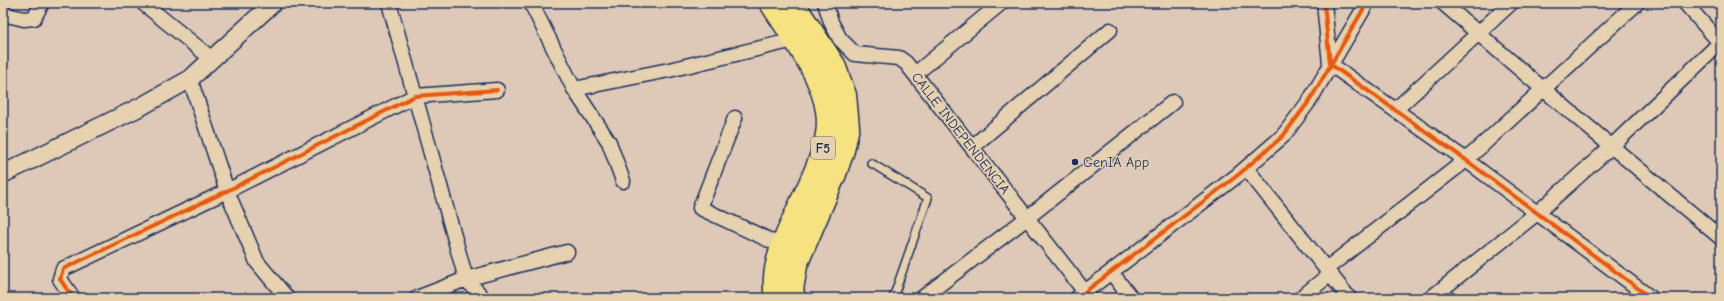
<svg xmlns="http://www.w3.org/2000/svg" width="1724" height="301" viewBox="0 0 1724 301" font-family="'Comic Neue',sans-serif">
<rect width="100%" height="100%" fill="#dec9b8"/>
<filter id="ink" filterUnits="userSpaceOnUse"><feTurbulence type="fractalNoise" baseFrequency=".025" numOctaves="2"/><feDisplacementMap in="SourceGraphic" scale="8" xChannelSelector="R" yChannelSelector="G"/><feConvolveMatrix kernelMatrix="1 2 1 2 8 2 1 2 1" color-interpolation-filters="sRGB"/></filter>
<g filter="url(#ink)">
<g fill="none" stroke-linecap="round" stroke-linejoin="round">
<defs>
<path id="service" d="M871,163L928,198L893,298"/>
<path id="minor" d="M143,3L212,59
M389,3L466,279L483,298
M531,3L574,89L609,142L623,181
M825,3L831,22L840,39L855,54L899,58L906,63L1085,292
M1324,3L1330,64L1466,160L1651,298
M1443,3L1543,89L1721,238
M1685,3L1721,44
M3,14L24,19L34,18L42,3
M915,74L1001,3
M190,79L227,191L257,262L287,298
M574,89L669,70L794,40
M1395,110L1511,3
M735,118L700,208L782,246
M972,147L1110,30
M1246,168L1349,298
M1326,269L1466,160L1637,3
M1111,272L1131,298
M73,298L60,279L63,269L227,191L415,96L497,90
M417,298L466,279L567,252
M922,298L1027,218L1173,102
M1077,298L1238,175L1283,136L1310,100L1367,3
M1301,298L1330,274
M1431,298L1537,213L1612,146L1721,42"/>
<path id="tertiary" d="M3,174L142,106L190,79L273,3"/>
<path id="trunk" d="M771,3C793,39 835,89 827,134C823,161 802,199 791,225C781,248 771,272 776,298
M793,3L834,65L845,95L848,127L843,150L835,174L796,265L792,290L794,298"/>
</defs>
<use href="#service" stroke="#1b2f5e" stroke-width="10"/>
<use href="#minor" stroke="#1b2f5e" stroke-width="17"/>
<use href="#tertiary" stroke="#1b2f5e" stroke-width="20"/>
<use href="#trunk" stroke="#1b2f5e" stroke-width="25"/>
<use href="#service" stroke="#e6d1b0" stroke-width="7"/>
<use href="#minor" stroke="#e6d1b0" stroke-width="14"/>
<use href="#tertiary" stroke="#e6d1b0" stroke-width="17"/>
<use href="#trunk" stroke="#f7e281" stroke-width="22"/>
<defs>
<path id="cycleway" d="M1324,3L1330,64L1466,160L1651,298
M73,298L60,279L63,269L227,191L415,96L497,90
M1077,298L1238,175L1283,136L1310,100L1367,3"/>
</defs>
<use href="#cycleway" stroke="#e6d1b0" stroke-width="6"/>
<use href="#cycleway" stroke="#e8590c" stroke-width="4"/>
</g>
</g>
<circle fill="#1b2f5e" stroke="#e6d1b0" stroke-width="1.5" cx="1075" cy="162" r="4"/>
<g text-anchor="middle" stroke-width="3" stroke-linejoin="round" paint-order="stroke">
<rect fill="#e6d1b0" stroke="#586077" stroke-width="1" x="811" y="137" width="24" height="22" rx="3"/>
<g font-size="13" font-weight="bold" fill="#1b2f5e">
<text x="823" y="153">F5</text>
</g>
<g font-size="14" fill="#1b2f5e" stroke="#e6d1b0">
<text transform="translate(961 133) rotate(52)" y="5">CALLE INDEPENDENCIA</text>
</g>
<g font-size="14" fill="#1b2f5e" stroke="#e6d1b0" text-anchor="start">
<text x="1083" y="167">GenIA App</text>
</g>
</g>
<rect width="1724" height="301" fill="none" stroke="#e6d1b0" stroke-width="16"/>
<rect x="8" y="8" width="1708" height="285" fill="none" stroke="#1b2f5e" stroke-width="1.5" filter="url(#ink)"/>
</svg>
